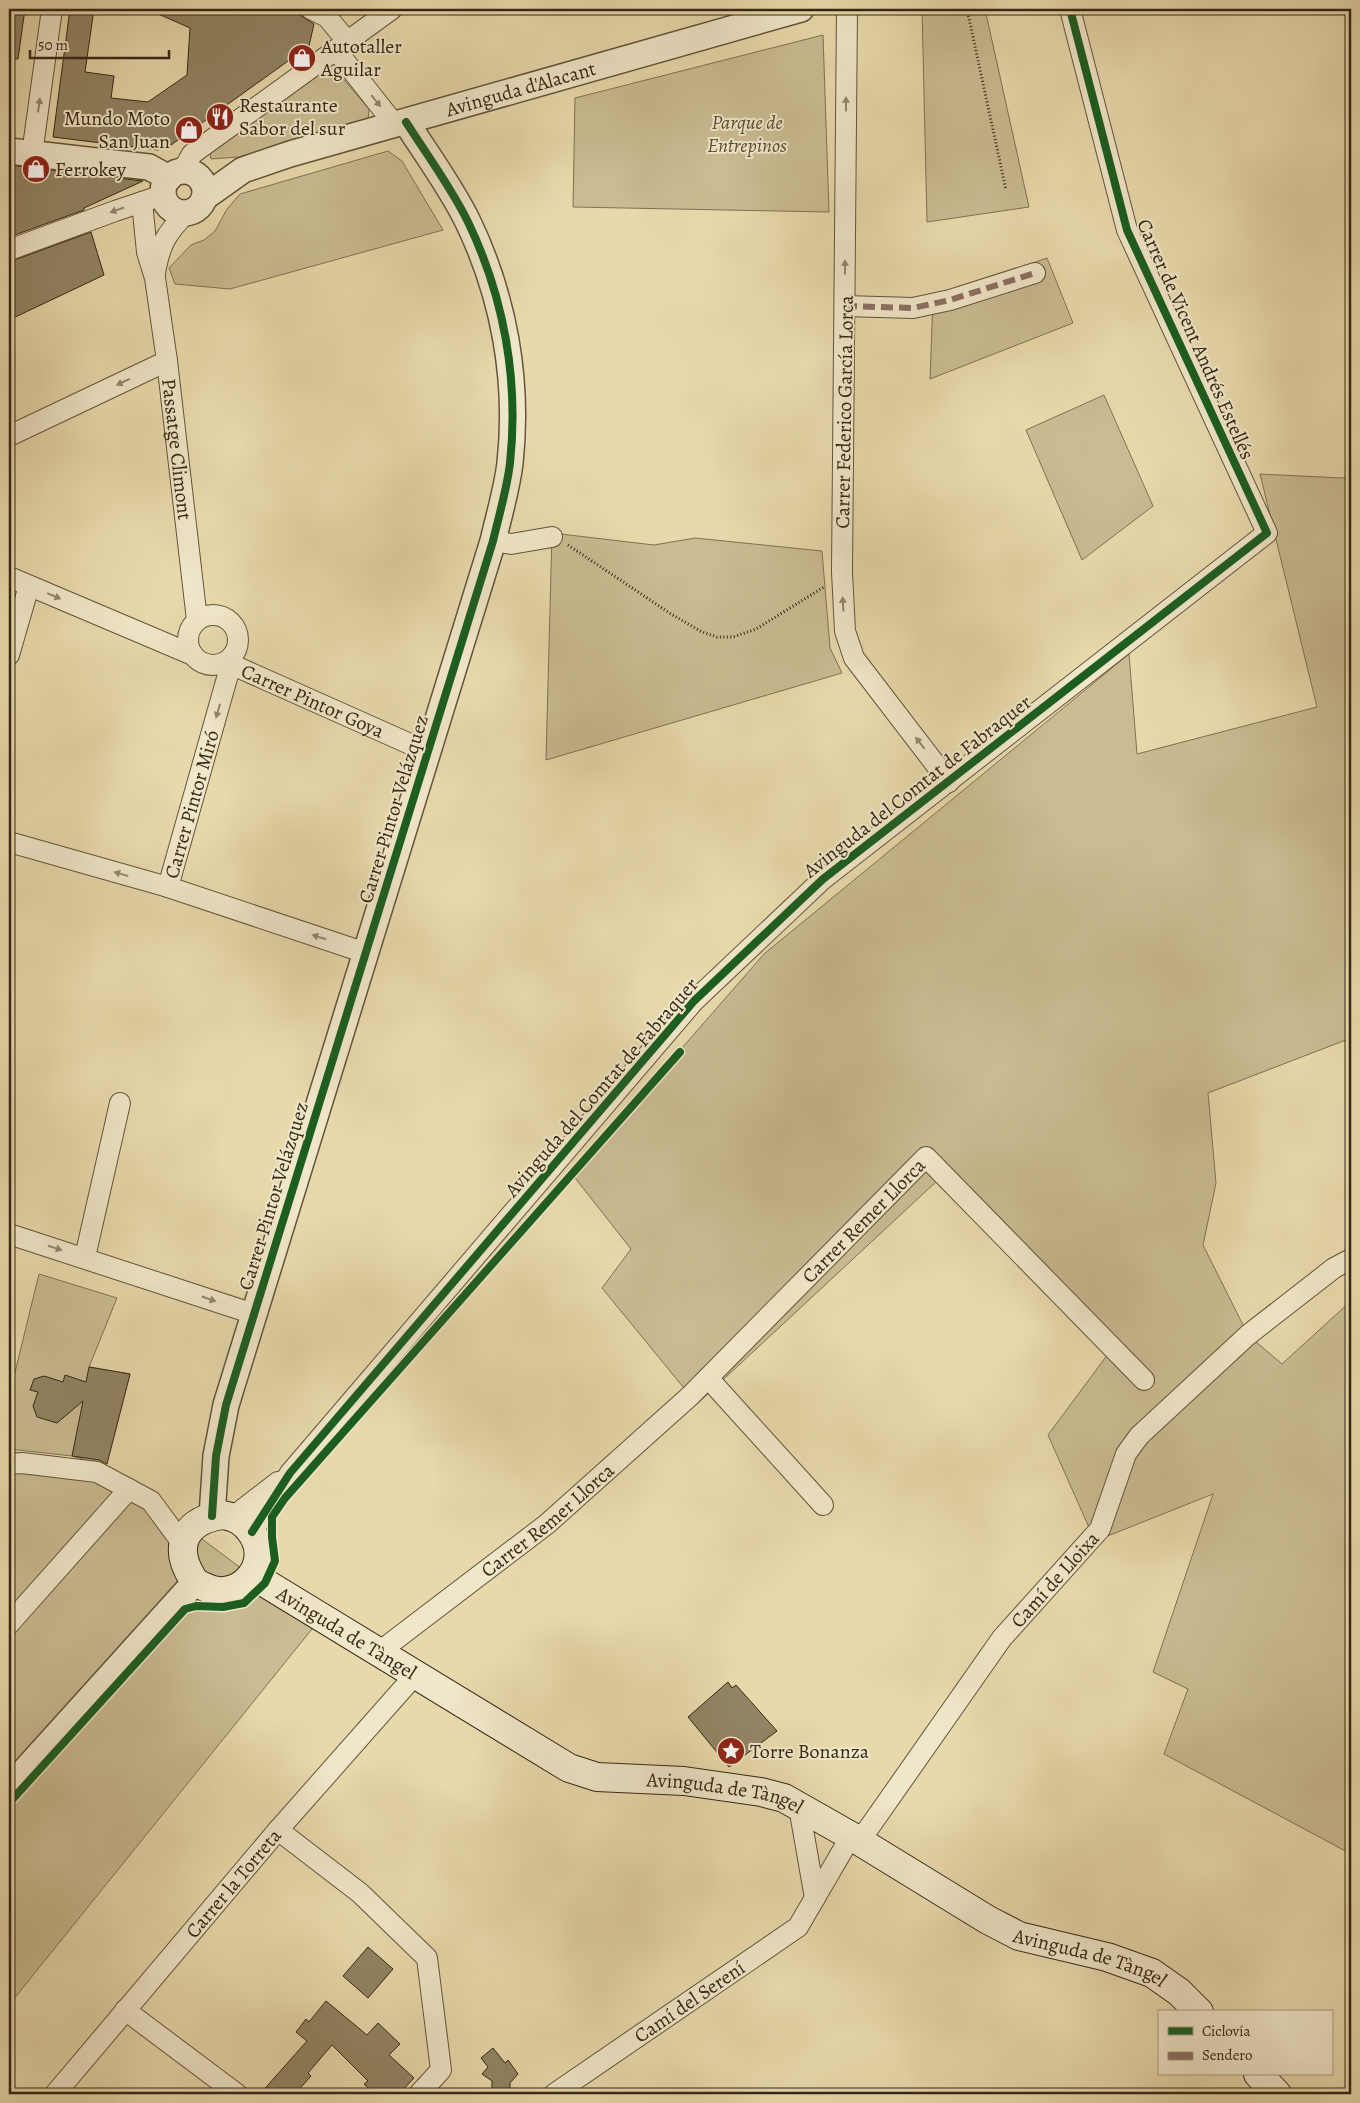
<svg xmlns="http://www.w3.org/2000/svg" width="1360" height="2103" viewBox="0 0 1360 2103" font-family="Alegreya,serif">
<rect width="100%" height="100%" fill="#e8d9ac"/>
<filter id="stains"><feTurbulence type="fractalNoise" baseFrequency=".004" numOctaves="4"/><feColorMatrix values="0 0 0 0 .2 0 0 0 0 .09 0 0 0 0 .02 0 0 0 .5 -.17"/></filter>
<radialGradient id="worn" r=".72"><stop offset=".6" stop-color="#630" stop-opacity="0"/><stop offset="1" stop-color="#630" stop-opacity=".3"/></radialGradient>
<path fill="#cabb92" stroke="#807154" d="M922,9H985L1029,207L927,222Z
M823,35L829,212L573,207L575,98Z
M335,69L369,109L368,120L239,157L211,159L210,153L323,72Z
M388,151L402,161L443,230L230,289L175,284L169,268L191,245L204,240L215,231L227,209L240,194Z
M1047,258L1073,323L930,379L933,298Z
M1104,395L1153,506L1082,560L1026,430Z
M1260,474L1342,478L1351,476V1038L1208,1093L1216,1183L1203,1245L1248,1335L1282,1364L1351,1301V1416L1347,1422L1351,1424V1854L1164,1754L1188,1689L1153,1672L1213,1494L1095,1541L1048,1435L1108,1354L938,1180L697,1404L602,1288L631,1249L572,1174L764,954L1129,654L1137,754L1317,707Z
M552,533L654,545L695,538L822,551L830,648L842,673L546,760Z
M39,1274L117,1298L89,1367L130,1374L106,1466L72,1456L9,1449V1397Z
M9,1452L55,1457L118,1476L129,1489L151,1501L316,1624L9,2005Z"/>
<path fill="#928464" stroke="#352715" d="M9,9H25L18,59L9,58Z
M70,9H94L85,72L114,76L111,98L148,102L187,75L190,28L147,9H299L301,16L314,24L309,46L171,145L158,150L53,137Z
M9,165L143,181L84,208V210L9,237Z
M91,232L104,275L9,320V262Z
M89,1367L130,1374L107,1464L99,1460L72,1456L83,1401L57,1423L37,1417L33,1406L38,1392L30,1390L34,1379L44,1376L63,1382L65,1375L86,1382Z
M728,1682L732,1688L736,1685L777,1731L729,1767L688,1717Z
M368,1947L393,1969L368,1998L343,1976Z
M326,2001L367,2035L378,2023L400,2044L389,2055L414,2078L399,2094H375L364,2084L368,2081L332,2045L308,2073L311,2076L295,2094H260L307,2041L296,2032L306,2019L309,2022Z
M493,2048L505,2063L508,2060L518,2074L510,2083V2094H492V2081L482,2074L488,2067L481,2058Z"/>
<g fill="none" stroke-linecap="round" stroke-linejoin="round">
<defs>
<g id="minor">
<path d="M311,9L327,17L347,41"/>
<path d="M847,9L842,572L845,631L854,658L949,782"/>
<path d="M336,50L395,125"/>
<path d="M32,154L52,9"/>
<path d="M183,170L192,154L392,9"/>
<path id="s1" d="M142,202L147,252L155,278L167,361L197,620"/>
<path d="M9,250L115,211L163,195"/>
<path d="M155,273C160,244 166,234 186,213"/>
<path d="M845,306L913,308L950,300L1035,273"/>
<path d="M9,436L167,361"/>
<path d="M493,541L511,544L552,537"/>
<path d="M9,577L193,655"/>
<circle cx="213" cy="640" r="25"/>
<path d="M9,655L29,586"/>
<path id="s2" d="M226,662L428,752"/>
<path d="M9,842L168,887L366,953"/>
<path id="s3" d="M168,887L231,664"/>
<path d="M9,1234L254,1314"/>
<path d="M85,1257L120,1103"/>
<path d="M708,1378L823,1505"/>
<path d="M9,1464L22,1463L97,1472L151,1501L182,1543"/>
<path d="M234,1516L278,1482"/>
<path d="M252,1532L290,1473L694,1001L823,879L1267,533L1127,230L1070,9"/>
<path d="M9,1624L129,1489"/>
<path id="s4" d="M379,1652L547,1524L690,1396L926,1157L1144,1380"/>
<path d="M799,1807L815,1898"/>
<path d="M278,1830L360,1893L427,1958L441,2070L419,2094"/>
<path id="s5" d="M859,1842L1002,1638L1100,1529L1126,1454L1139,1436L1248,1335L1334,1268L1351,1259"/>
<path d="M125,2010L237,2094"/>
<path id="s6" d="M55,2094L278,1830L415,1675"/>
<path id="s7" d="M554,2094L798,1927L851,1836"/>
</g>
<g id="tertiary">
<path d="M9,151L149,167L169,178"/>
<circle cx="184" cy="192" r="21"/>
<path id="s8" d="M205,197L243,170L290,154L801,9"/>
<path d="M212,1516L216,1456L226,1405L493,541C499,515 507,489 510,463C519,380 504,297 468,222C451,187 427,155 406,122"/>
<path d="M9,1788L195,1582"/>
</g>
<g id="secondary">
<path d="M223,1515C236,1517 244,1522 251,1532C275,1565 237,1604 205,1587C200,1585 196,1584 193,1579C172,1546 185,1520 223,1515Z"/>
<path id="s9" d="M252,1575L569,1768L597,1777L684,1781L761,1792L784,1798L851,1836L988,1920L1019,1936L1107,1957L1152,1973L1179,1992L1199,2012"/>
<path d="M1258,2074L1277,2094"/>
</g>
</defs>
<use href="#minor" stroke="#62543b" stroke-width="22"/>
<use href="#tertiary" stroke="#62543b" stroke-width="28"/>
<use href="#secondary" stroke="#352715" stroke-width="30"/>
<path stroke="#352715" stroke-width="3" stroke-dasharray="1 2.5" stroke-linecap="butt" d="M967,9L1006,190
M568,545L671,614L702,632L717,637H733L756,629L824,587"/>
<use href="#minor" stroke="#f0e6c9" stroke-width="20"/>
<use href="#tertiary" stroke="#f0e6c9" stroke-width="25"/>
<use href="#secondary" stroke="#f0e6c9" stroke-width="28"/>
<path stroke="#8d6e63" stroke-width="6" stroke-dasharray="12 6" stroke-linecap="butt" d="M845,306L913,308L950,300L1035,273"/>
<defs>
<path id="cycleway" d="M212,1516L216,1456L226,1405L493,541C499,515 507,489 510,463C519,380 504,297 468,222C451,187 427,155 406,122
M252,1532L290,1473L694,1001L823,879L1267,533L1127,230L1070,9
M9,1803L185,1609L196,1606L223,1607L244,1603L265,1583L275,1561L272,1537V1517L285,1498L680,1052"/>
</defs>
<use href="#cycleway" stroke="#f0e6c9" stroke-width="11"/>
<use href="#cycleway" stroke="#1b5e20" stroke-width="8"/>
</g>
<defs><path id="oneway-solid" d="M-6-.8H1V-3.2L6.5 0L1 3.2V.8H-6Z" transform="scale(1.25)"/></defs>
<g fill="#92866f">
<use href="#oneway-solid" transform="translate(376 101) rotate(51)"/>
<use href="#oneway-solid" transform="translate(846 104) rotate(-90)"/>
<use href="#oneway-solid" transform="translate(39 105) rotate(-82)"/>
<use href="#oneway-solid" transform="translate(117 210) rotate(161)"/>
<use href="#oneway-solid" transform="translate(845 267) rotate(-90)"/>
<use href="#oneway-solid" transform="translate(123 382) rotate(155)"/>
<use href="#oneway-solid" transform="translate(54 596) rotate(23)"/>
<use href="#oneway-solid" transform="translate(843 604) rotate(-93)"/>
<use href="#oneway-solid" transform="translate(218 711) rotate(106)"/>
<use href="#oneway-solid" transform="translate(920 743) rotate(-128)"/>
<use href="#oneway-solid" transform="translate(121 874) rotate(-164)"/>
<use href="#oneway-solid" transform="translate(319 937) rotate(-162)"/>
<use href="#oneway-solid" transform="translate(55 1248) rotate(17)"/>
<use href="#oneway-solid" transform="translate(209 1299) rotate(19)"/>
</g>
<defs>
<symbol id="shop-disc" viewBox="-11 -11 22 22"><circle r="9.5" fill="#8f2418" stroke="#f0e6c9"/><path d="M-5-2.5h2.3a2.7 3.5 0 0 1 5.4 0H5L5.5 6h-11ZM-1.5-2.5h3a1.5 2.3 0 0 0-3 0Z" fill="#fff"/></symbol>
<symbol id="restaurant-disc" viewBox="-11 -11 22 22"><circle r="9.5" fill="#8f2418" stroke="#f0e6c9"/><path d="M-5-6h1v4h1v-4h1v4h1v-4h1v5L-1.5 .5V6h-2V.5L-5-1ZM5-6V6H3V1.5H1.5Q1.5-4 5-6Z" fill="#fff"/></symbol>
<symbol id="sight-disc" viewBox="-11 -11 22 22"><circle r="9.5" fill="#8f2418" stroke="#f0e6c9"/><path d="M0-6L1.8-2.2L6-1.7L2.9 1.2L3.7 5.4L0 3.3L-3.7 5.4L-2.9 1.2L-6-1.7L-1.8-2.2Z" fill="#fff"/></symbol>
</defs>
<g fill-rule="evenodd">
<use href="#shop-disc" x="286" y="42" width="32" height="32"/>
<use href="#restaurant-disc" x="204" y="101" width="32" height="32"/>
<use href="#shop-disc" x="173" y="114" width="32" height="32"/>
<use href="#shop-disc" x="20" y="153" width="32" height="32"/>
<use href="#sight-disc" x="715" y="1735" width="32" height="32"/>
</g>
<g text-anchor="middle" stroke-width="4" stroke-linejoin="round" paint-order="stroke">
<g font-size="20" fill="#352715" stroke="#f0e6c9" text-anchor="start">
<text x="321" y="53">Autotaller<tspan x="321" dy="23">Aguilar</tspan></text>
<text x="239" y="112">Restaurante<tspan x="239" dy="23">Sabor del sur</tspan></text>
<text x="170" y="125" text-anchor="end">Mundo Moto<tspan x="170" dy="23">San Juan</tspan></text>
<text x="55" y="176">Ferrokey</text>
<text x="750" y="1758">Torre Bonanza</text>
</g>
<g font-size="20" fill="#352715" stroke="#f0e6c9">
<text dy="7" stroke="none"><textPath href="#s8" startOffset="336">Avinguda d'Alacant</textPath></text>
<text transform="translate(1196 339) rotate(66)" y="7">Carrer de Vicent Andrés Estellés</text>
<text transform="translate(844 412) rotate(-89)" y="7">Carrer Federico García Lorca</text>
<text dy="7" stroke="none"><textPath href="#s1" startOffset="250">Passatge Climont</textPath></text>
<text dy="7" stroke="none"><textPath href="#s2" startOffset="95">Carrer Pintor Goya</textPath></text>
<text transform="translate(917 786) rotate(-38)" y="7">Avinguda del Comtat de Fabraquer</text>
<text dy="7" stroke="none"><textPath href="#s3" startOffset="86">Carrer Pintor Miró</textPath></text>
<text transform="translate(393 809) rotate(-73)" y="7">Carrer Pintor Velázquez</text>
<text transform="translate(601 1087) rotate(-49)" y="7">Avinguda del Comtat de Fabraquer</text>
<text transform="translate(273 1196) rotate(-73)" y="7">Carrer Pintor Velázquez</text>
<text dy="7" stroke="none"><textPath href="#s4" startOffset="650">Carrer Remer Llorca</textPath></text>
<text dy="7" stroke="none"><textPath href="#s4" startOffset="214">Carrer Remer Llorca</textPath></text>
<text dy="7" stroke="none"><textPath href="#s5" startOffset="328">Camí de Lloixa</textPath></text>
<text dy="7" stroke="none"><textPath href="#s9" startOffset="111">Avinguda de Tàngel</textPath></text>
<text dy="7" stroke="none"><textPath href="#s9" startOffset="530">Avinguda de Tàngel</textPath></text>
<text dy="7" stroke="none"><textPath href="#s6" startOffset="276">Carrer la Torreta</textPath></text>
<text dy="7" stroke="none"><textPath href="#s9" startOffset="936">Avinguda de Tàngel</textPath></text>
<text dy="7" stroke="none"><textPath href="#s7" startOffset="164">Camí del Serení</textPath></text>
</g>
<g font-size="20" font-style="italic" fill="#5a4c34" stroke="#f0e6c9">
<text x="747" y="129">Parque de<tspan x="747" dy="23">Entrepinos</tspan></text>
</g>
</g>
<rect width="1360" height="2103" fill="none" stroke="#e8d9ac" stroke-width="30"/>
<rect x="10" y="10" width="1340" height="2083" fill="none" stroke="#352715" stroke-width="2.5"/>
<rect x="15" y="15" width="1330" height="2073" fill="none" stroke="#352715"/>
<rect x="1158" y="2010" width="175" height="65" fill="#f0e6c9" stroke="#a59a81"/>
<rect x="1168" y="2027" width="25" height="8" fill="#1b5e20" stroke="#a59a81"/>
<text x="1202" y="2036" font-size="15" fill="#352715">Ciclovía</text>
<rect x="1168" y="2052" width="25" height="8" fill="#8d6e63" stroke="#a59a81"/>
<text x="1202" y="2060" font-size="15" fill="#352715">Sendero</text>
<path d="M30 50v8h139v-8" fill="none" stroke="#352715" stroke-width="2.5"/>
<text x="38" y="50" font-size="15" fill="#352715" stroke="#f0e6c9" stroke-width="4" paint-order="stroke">50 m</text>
<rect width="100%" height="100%" filter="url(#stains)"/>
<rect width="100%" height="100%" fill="url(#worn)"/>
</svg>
